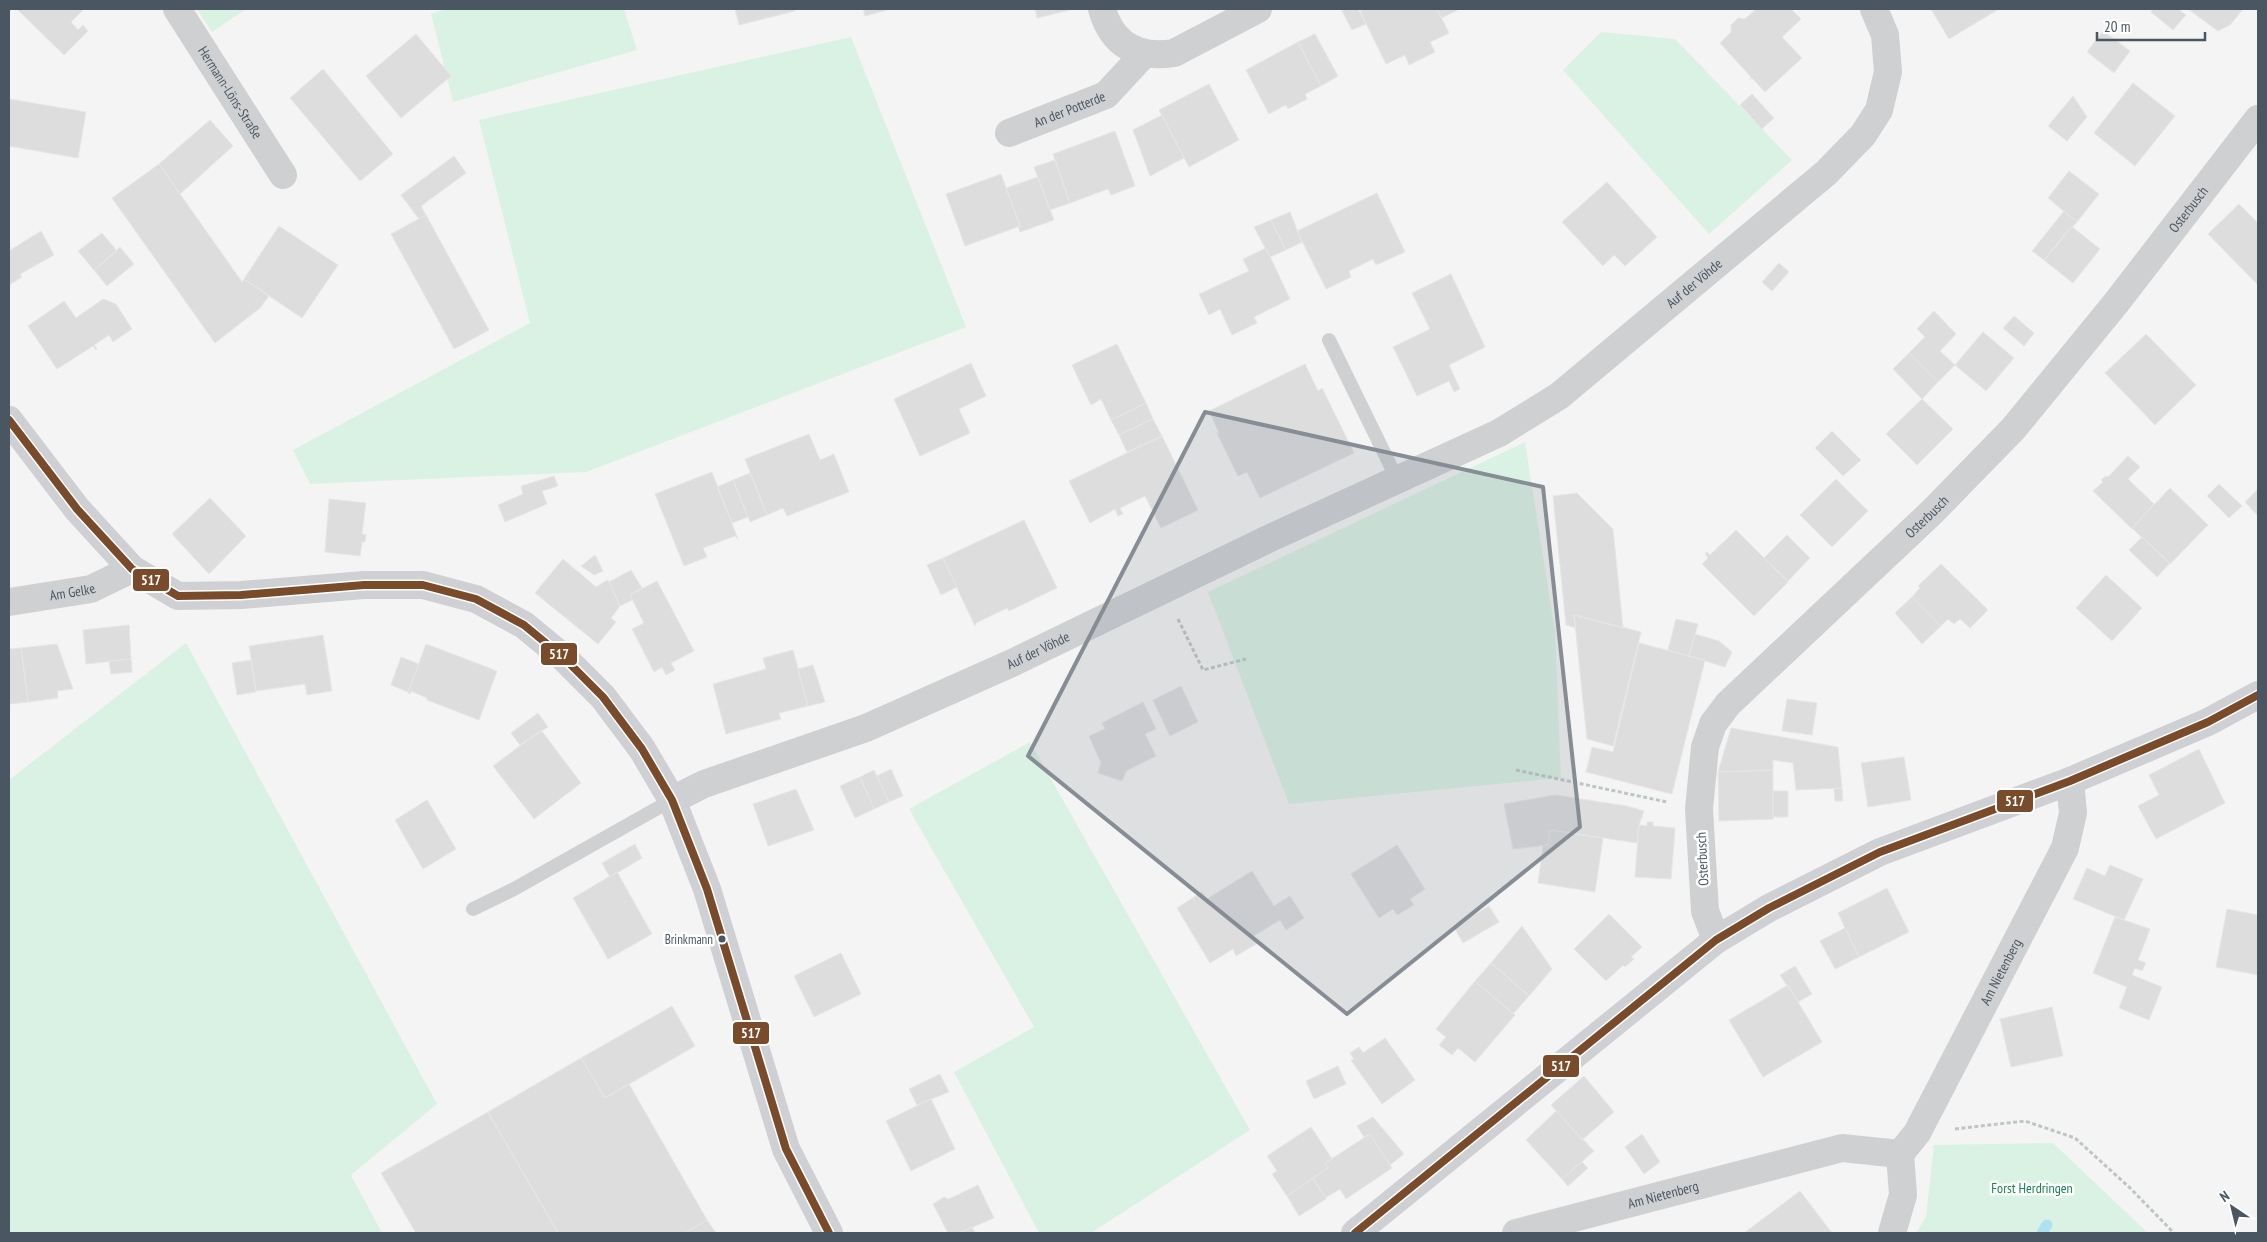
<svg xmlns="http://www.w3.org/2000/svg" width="2267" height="1242" viewBox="0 0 2267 1242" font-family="'PT Sans Narrow',sans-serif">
<rect width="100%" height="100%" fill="#f4f4f4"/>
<path fill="#d9f2e3" d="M197,9H246L212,32Z
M446,9H624L637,50L453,102L431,14Z
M1601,32L1675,39L1792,160L1709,234L1563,70Z
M851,37L966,327L586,472L310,484L293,450L530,323L479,120Z
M1525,442L1555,632L1561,778L1289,804L1208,592Z
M186,643L437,1104L351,1175L382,1233H9V780Z
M1030,742L1250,1130L1091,1233H1039L954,1072L1034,1027L909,809Z
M2053,1143L2148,1233H1916L1926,1217L1934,1145Z"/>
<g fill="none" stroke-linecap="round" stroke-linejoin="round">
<path stroke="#aee2f0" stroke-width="11" d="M2042,1233L2047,1225"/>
</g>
<path fill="#ddddde" stroke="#e5e6e7" d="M17,9H84L71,22L78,30L83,25L88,31L64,55Z
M735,9H794L795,11L739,25Z
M863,9H891L865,16Z
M1035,9H1074L1037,18Z
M1341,9H1358L1366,24L1352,30Z
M1365,9H1437L1449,33L1430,42L1435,52L1409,65L1405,55L1386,64L1360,11Z
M1437,9H1460L1441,18Z
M1756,9H1791L1801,19L1782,37L1802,58L1765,92L1752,78L1750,80L1751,77L1720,43L1731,32V25L1738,18L1745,19Z
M1931,9H1999L1949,39Z
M2153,9H2178L2186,15L2173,30L2151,12Z
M2188,9H2243L2230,25L2218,31Z
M2103,31L2130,51L2114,73L2087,52Z
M416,34L451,76L401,118L366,76Z
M1315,34L1338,76L1321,86L1298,42Z
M1298,42L1321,86L1305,94L1307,99L1288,109L1286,105L1269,114L1246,70Z
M323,69L393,154L360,181L290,98Z
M2133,83L2175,116L2135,166L2094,133Z
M1209,84L1239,140L1189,167L1159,110Z
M1752,94L1774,118L1762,129L1740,105Z
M2073,96L2087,117L2067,141L2048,126Z
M9,99L86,112L78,158L9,146Z
M1162,115L1184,158L1150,176L1133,130Z
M210,120L233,146L180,194L159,164Z
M1115,131L1135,186L1111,195L1108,189L1070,203L1053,154Z
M454,156L466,173L421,206L426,215L419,219L401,195Z
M1055,160L1070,203L1050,210L1034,167Z
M159,164L242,282L244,279L269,296L260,308L215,343L112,198Z
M2069,171L2099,194L2077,222L2048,198Z
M1001,174L1020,226L965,246L946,194Z
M1038,177L1054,220L1020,232L1018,226H1020L1006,188Z
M1607,182L1657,237L1625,266L1614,255L1603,266L1562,222Z
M1377,193L1405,252L1376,265L1373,259L1349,271L1351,277L1326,289L1297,231Z
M2239,204L2258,223V285L2208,234Z
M2064,211L2077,222L2044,260L2032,251Z
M1290,212L1302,242L1286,250L1271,220Z
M426,215L489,330L454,349L391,234Z
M1271,220L1286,250L1270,257L1254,227Z
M279,226L338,265L302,318L244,279Z
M2071,226L2100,249L2073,283L2044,260Z
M41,231L54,255L20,274L22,277L9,285V251Z
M102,233L117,251L94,270L78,251Z
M120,247L134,264L107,286L94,270Z
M1266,248L1290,299L1254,317L1257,323L1232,335L1220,309L1209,315L1199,294L1249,271L1243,259Z
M1779,263L1789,272L1772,291L1762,282Z
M1451,274L1485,347L1449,365L1460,389L1454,392L1449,381L1417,396L1393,347L1430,329L1412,293Z
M103,299L116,304L132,329L113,342L109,335L94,345L97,349L96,350L93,346L57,369L28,326L64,301L76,318Z
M1934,311L1956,334L1940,351L1955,365L1938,382L1909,353L1925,337L1917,329Z
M2014,316L2034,333L2024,346L2003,328Z
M1983,332L2014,358L1986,391L1955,365Z
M2146,334L2196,385L2155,425L2105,373Z
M1117,344L1146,403L1111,420L1101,399L1091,405L1072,365Z
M1909,353L1938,382L1922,399L1893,369Z
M971,363L986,396L959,409L970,433L920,456L894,399Z
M1305,364L1318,391L1322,388L1354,453L1260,498L1247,472L1238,476L1217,433H1219L1210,413L1207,412Z
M1922,399L1953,429L1917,465L1886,434Z
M1146,403L1153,419L1119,435L1111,420Z
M1153,419L1162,436L1127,452L1119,435Z
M1832,431L1861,460L1843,476L1815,448Z
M809,434L820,460L834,454L849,492L787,516L783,508L767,515L745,459Z
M1162,436L1198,510L1161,528L1145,496L1120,508L1123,514L1118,516L1115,509L1090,523L1069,481Z
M2128,456L2140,467L2128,479L2154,504L2132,529L2093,491L2103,482L2101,480L2106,476L2108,477Z
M712,472L738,539L735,536L703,548L707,557L684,566L655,494Z
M750,473L767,515L750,522L733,480Z
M554,476L558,486L542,491L547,504L505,522L498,505L523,494L521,486Z
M1836,479L1868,511L1832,547L1800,515Z
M733,480L748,517L732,523L717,487Z
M2219,484L2242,506L2229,518L2207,496Z
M2170,488L2208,525L2170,564L2132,528Z
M2258,489V516L2245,502Z
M1577,493L1613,529L1623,628L1574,615L1576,628L1566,625L1553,496Z
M210,498L246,536L209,574L172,534Z
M329,499L366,503L362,534L366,535L365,542H362L360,556L325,552Z
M1024,520L1057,588L1009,611L1007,608L976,623L975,626L943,558Z
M1736,530L1788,582L1754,616L1702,564L1708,558L1705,554L1707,552L1710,555Z
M1787,535L1810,558L1788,581L1764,558Z
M2142,537L2170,563L2157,577L2129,550Z
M595,555L603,571L594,575L581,566Z
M943,558L957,587L941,595L927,565Z
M563,559L596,587L608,580L620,606L611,618L616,622L598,644L535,593Z
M1941,564L1988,610L1970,628L1960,619L1954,624L1948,619L1941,626L1912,597L1920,588L1918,586Z
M631,570L642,588L630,595L632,600L620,606L609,582Z
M2106,575L2142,608L2112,641L2076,608Z
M657,581L694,651L671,663L675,670L666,675L662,667L654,672L632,629L644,623L630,595Z
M1912,597L1941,626L1922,644L1895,613Z
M1574,615L1641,632L1613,746L1587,739Z
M1676,619L1698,624L1689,656L1668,650Z
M129,625L131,659L86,664L83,630Z
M1695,634L1719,641L1732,652L1725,667L1689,656Z
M323,635L332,691L307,695L305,684L256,691L249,646Z
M1639,643L1705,660L1672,794L1586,772L1592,747L1613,752Z
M57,644L73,689L57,691L58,698L28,702L21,648Z
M426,644L497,671L479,720L427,700V698L411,691L410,694L408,693Z
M21,648L28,702L9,704V649Z
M793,650L808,706L779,713L781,719L726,734L713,684L766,669L763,658Z
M401,657L419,664L408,692L391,685Z
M131,659L132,672L111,674L109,661Z
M251,660L256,692L237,695L232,663Z
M813,665L825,702L808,706L798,669Z
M1181,686L1198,722L1170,736L1153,700Z
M1787,699L1817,703L1812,735L1782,731Z
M1143,702L1156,729L1145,734L1156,756L1126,771L1122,781L1098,773L1101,763L1089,736L1105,729L1102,723Z
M538,713L548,727L520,745L511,733Z
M1731,728L1838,747L1842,788L1796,790L1793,763L1773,760V770L1718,772Z
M541,730L581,783L534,819L493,766Z
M2199,749L2225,803L2156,839L2138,806L2159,795L2149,775Z
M1904,757L1911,800L1868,807L1861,763Z
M891,769L903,796L889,802L877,776Z
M874,770L889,802L874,809L860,777Z
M1773,770V819L1719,821L1718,772Z
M860,777L874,809L855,818L840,786Z
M1842,788L1843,801H1835L1834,789Z
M796,789L814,830L768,846L753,804Z
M1773,791H1788V817H1773Z
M1555,795L1627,806L1644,811L1639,825L1637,843L1550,830L1548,845L1513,849L1504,804Z
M427,800L456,849L423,869L395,820Z
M1647,822H1653V826L1675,828L1671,879L1635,877L1639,825L1647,826Z
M1550,830L1603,838L1595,892L1538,883L1543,846L1548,845Z
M635,844L642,858L610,877L602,863Z
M1397,845L1425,889L1410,899L1414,905L1397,915L1393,909L1379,918L1351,874Z
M2110,865L2143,879L2124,920L2073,899L2087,868L2105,876Z
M1252,871L1274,906L1290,896L1304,918L1286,930L1280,920L1252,937L1256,944L1236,956L1233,949L1210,963L1177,908L1202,892L1207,899Z
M617,872L652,934L608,959L573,898Z
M1887,888L1909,932L1859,957L1838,913Z
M1489,906L1499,922L1463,943L1454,927Z
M2227,909L2258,915V975L2216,967Z
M1609,914L1642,947L1631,957L1634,959L1625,967L1623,965L1606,981L1574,949Z
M2115,917L2150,929L2138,960L2146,963L2142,971L2135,968L2132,975L2162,987L2149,1020L2119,1008L2127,987L2093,973Z
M1522,926L1552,969L1529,996L1491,963Z
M1845,928L1859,957L1835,969L1820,941Z
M841,953L861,994L814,1017L794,976Z
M1491,963L1529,996L1513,1014L1475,981Z
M1795,966L1812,994L1798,1002L1780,975Z
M1475,981L1515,1015L1475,1062L1458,1048L1452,1055L1439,1045L1446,1037L1436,1029Z
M1788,985L1822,1042L1763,1077L1729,1020Z
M672,1006L695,1046L605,1098L581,1058Z
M2052,1007L2063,1056L2011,1067L2000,1019Z
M1385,1038L1415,1080L1382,1104L1351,1060L1354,1059L1350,1053L1359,1047L1363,1053Z
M581,1058L605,1098L629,1084L707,1220L685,1233H558L488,1112Z
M1338,1066L1346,1084L1314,1099L1306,1081Z
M940,1074L949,1092L917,1105L909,1089Z
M1584,1076L1614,1112L1582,1140L1551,1105Z
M931,1099L955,1149L911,1171L886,1121Z
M1556,1111L1594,1151L1562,1179L1526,1140Z
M488,1112L558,1233H416L381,1173Z
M1373,1117L1404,1154L1390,1165L1370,1134L1364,1137L1357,1126Z
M1311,1127L1332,1159L1325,1163L1328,1168L1287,1196L1272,1174L1277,1171L1267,1156Z
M1370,1134L1392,1168L1346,1199L1340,1189L1325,1198L1313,1178L1328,1168L1325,1163Z
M1642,1134L1660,1162L1644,1174L1625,1147Z
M1582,1162L1588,1168L1568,1186L1562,1179Z
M1313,1178L1326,1199L1299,1216L1287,1196Z
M978,1185L994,1218L959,1233H948L933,1204L944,1197L949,1199Z
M1800,1191L1832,1233H1744Z
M707,1220L716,1233H685Z
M972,1227L975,1233H959Z"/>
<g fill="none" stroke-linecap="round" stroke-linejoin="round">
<path stroke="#bcc7c4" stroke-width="3" stroke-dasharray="4 2.5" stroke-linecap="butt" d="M1178,619L1203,670L1246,659
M1516,770L1667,802
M1955,1129L2025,1121L2075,1138L2129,1187L2174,1233"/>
<path stroke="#ced0d2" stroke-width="14" d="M1329,340L1397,479
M473,909L514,889L672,800"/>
<g stroke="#ced0d2" stroke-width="28">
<path id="s1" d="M177,9L283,175"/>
<path d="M1102,9C1112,45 1138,59 1174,53L1258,9"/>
<path id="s2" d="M1009,133L1106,95L1144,54"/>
<path id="s3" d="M9,602L91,589L132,569"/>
<path id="s4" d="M672,800L704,784L866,728L1012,663L1266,540L1499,433L1559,396L1826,173L1863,135L1879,110L1888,72L1885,35L1874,9"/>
<path id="s5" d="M1716,940L1705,911L1699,809L1705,747L1713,724L1728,704L1932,512L2013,429L2116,303L2258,119"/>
<path id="s6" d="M1516,1233L1842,1148L1900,1154L1917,1133L2065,848L2073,813L2070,781"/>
<path d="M1892,1233L1903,1195L1900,1154"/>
</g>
<path stroke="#ced0d4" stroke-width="28" d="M9,420L77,509L132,569L178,596L241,595L364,585H423L476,599L524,625L564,658L603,697L642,749L672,800L707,889L786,1149L829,1233
M1355,1233L1716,940L1769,908L1880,852L2070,781L2208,722L2258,695"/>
<defs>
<path id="bus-1" d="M9,420L77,509L132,569L178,596L241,595L364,585H423L476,599L524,625L564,658L603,697L642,749L672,800L707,889L786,1149L829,1233
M1355,1233L1716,940L1769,908L1880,852L2070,781L2208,722L2258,695"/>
</defs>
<use href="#bus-1" stroke="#fff" stroke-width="11"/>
<use href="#bus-1" stroke="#7a4b2a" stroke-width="8"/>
</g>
<path fill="#868d94" fill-opacity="0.2" stroke="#868d94" stroke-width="4" stroke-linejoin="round" d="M1205,412L1543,487L1580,827L1347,1014L1028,756Z"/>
<circle fill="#4a5661" stroke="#fff" stroke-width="2" cx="722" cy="939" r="4.5"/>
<g text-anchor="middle" stroke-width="5" stroke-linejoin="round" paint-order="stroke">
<g font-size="13" fill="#4a5661" stroke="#fff" text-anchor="end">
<text x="713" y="944">Brinkmann</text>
</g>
<g font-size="14" fill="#4a5661" stroke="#fff">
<text dy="5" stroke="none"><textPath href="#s1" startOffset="99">Hermann-Löns-Straße</textPath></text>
<text dy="5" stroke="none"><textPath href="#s2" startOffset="65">An der Potterde</textPath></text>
<text dy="5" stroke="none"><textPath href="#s5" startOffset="922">Osterbusch</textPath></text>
<text dy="5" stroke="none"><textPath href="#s4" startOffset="1152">Auf der Vöhde</textPath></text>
<text dy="5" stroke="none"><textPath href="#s5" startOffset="518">Osterbusch</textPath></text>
<text dy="5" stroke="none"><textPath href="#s3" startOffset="64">Am Gelke</textPath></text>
<text dy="5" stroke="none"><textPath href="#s4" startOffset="396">Auf der Vöhde</textPath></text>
<text transform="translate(1702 859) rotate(-93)" y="5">Osterbusch</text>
<text dy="5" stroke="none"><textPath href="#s6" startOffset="604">Am Nietenberg</textPath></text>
<text dy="5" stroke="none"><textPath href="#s6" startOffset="152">Am Nietenberg</textPath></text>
</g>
<g font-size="14" fill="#17864f" stroke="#fff">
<text x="2032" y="1193">Forst Herdringen</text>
</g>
</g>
<g stroke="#fff" stroke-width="2">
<rect x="132" y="568" width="38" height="24" rx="5" fill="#7a4b2a"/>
<rect x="540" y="642" width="38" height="24" rx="5" fill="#7a4b2a"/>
<rect x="1996" y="789" width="38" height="24" rx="5" fill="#7a4b2a"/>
<rect x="732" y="1021" width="38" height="24" rx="5" fill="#7a4b2a"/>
<rect x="1542" y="1054" width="38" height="24" rx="5" fill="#7a4b2a"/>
</g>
<g font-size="14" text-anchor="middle" font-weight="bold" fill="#fff">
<text x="151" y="585">517</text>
<text x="559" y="659">517</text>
<text x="2015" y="806">517</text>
<text x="751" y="1038">517</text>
<text x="1561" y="1071">517</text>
</g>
<rect width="2267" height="1242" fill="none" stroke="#4a5661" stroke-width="20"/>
<g transform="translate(2232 1207) rotate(325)" stroke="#ffffff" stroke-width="4" paint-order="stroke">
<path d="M0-4L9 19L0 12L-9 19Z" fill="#4a5661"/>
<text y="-8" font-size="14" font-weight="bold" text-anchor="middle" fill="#4a5661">N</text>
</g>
<path d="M2097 32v8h108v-8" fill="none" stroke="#4a5661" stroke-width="2.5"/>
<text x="2104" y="32" font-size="15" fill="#4a5661" stroke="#ffffff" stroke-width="4" paint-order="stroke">20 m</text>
</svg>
